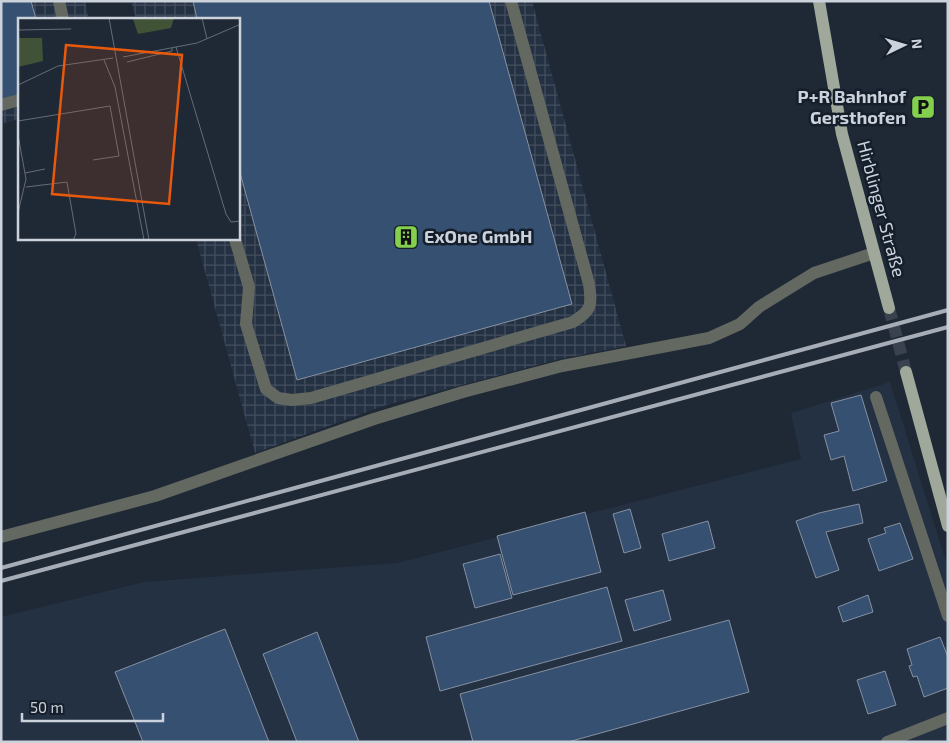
<svg xmlns="http://www.w3.org/2000/svg" width="949" height="743" viewBox="0 0 949 743" font-family="'Exo 2',sans-serif">
<defs>
<pattern id="industrial-grid" width="8" height="8" patternUnits="userSpaceOnUse" patternTransform="scale(1.25)"><rect width="8" height="8" fill="#243143"/><path d="M0 4h8M4 0v8" fill="none" stroke="#434e5e"/></pattern>
</defs>
<rect width="100%" height="100%" fill="#1f2835"/>
<path fill="#243143" d="M890,382L948,568V742H1V617L144,582L397,563L801,459L791,413Z"/>
<path fill="url(#industrial-grid)" d="M1,1H85L89,19H19V119L1,124Z
M131,1H532L626,346L560,359L383,406L255,453L196,239H239V19H136Z"/>
<path fill="#365071" stroke="#8691a1" d="M1,1H31L36,19H19V99L1,104Z
M193,1H489L572,304L297,380L239,169V19H197Z
M861,395L887,481L853,491L844,456L831,460L824,435L839,431L831,403Z
M859,504L863,523L826,532L839,570L816,578L796,521L819,513Z
M630,509L641,548L624,553L613,514Z
M585,512L601,572L513,595L497,536Z
M708,521L715,548L669,561L662,534Z
M900,523L913,559L879,571L868,539L886,533L884,528Z
M500,554L512,598L475,608L463,564Z
M607,587L622,641L440,691L426,637Z
M663,590L671,620L634,631L625,600Z
M868,595L873,612L843,622L838,607Z
M729,620L749,692L568,742H473L460,694Z
M225,629L269,742H143L115,672Z
M317,632L359,742H297L263,654Z
M940,637L948,657V688L924,697L917,676L913,677L909,666L912,665L907,649Z
M885,671L896,705L868,714L857,680Z"/>
<g fill="none" stroke-linecap="round" stroke-linejoin="round">
<path stroke="#39424e" stroke-width="12" stroke-dasharray="12 6" stroke-linecap="butt" d="M889,308L906,372"/>
<path stroke="#636861" stroke-width="12" d="M59,1L63,19
M1,105L19,100
M235,239L249,287L246,324L266,389L278,398L292,400L311,398L573,322C592,310 592,306 589,284L511,1
M876,397L948,616
M1,537L155,496L374,419L463,392L562,366L709,338L740,324L759,307L814,273L874,253
M887,742L948,718"/>
<path stroke="#9fa89a" stroke-width="12" d="M819,1L842,134L889,308
M906,372L948,526"/>
<path stroke="#a6adb7" stroke-width="4" d="M1,568L948,310
M1,581L948,327"/>
</g>
<defs>
<symbol id="parking-square" viewBox="-11 -11 22 22"><rect x="-9" y="-9" width="18" height="18" rx="4" fill="#84cf4d" stroke="#151f2b"/><path d="M-3.5-5.5H1a3.5 3.5 0 0 1 0 7H-1V5.5H-3.5ZM-1-3.4V-.6H.8a1.4 1.4 0 0 0 0-2.8Z" fill="#111"/></symbol>
<symbol id="building-square" viewBox="-11 -11 22 22"><rect x="-9" y="-9" width="18" height="18" rx="4" fill="#84cf4d" stroke="#151f2b"/><path d="M-4-6H4V6H1V3H-1V6H-4ZM-2.5-4.3h1.7v1.8h-1.7ZM.8-4.3h1.7v1.8H.8ZM-2.5-1h1.7V.8h-1.7ZM.8-1h1.7V.8H.8Z" fill="#111"/></symbol>
</defs>
<g fill-rule="evenodd">
<use href="#parking-square" x="909" y="93" width="28" height="28"/>
<use href="#building-square" x="392" y="223" width="28" height="28"/>
</g>
<g text-anchor="middle" stroke-width="5" stroke-linejoin="round" paint-order="stroke">
<g font-size="18" font-weight="bold" fill="#ccd2db" stroke="#151f2b" text-anchor="end">
<text x="906" y="103">P+R Bahnhof<tspan x="906" dy="21">Gersthofen</tspan></text>
<text x="424" y="243" text-anchor="start">ExOne GmbH</text>
</g>
<g font-size="18" fill="#ccd2db" stroke="#151f2b">
<text transform="translate(881 209) rotate(75)" y="6">Hirblinger Straße</text>
</g>
</g>
<g transform="translate(18 18)">
<rect width="222" height="222" fill="#1f2835"/>
<path d="M0,20H24L25,43L0,49Z" fill="#405336"/>
<path d="M156,0L153,10L120,16L115,1Z" fill="#405336"/>
<path fill="none" stroke="#646c77" stroke-width="1" d="M91,0L131,222M184,0L189,21M0,12L53,11M158,29L208,196L213,204L223,203M105,39L179,25L223,6M86,42L97,69L126,222M109,44L154,33V30M0,67L40,48L95,40M0,103L92,88L101,138L75,142M0,117L8,161L0,195M7,155L27,151M8,169L49,164L58,216L55,222"/>
<path fill="#e8590c" fill-opacity="0.15" stroke="#e8590c" stroke-width="2.5" d="M48,27L164,37L151,186L34,176Z"/>
<rect width="222" height="222" fill="none" stroke="#ccd2db" stroke-width="2.5"/>
</g>
<rect width="949" height="743" fill="none" stroke="#ccd2db" stroke-width="5"/>
<g transform="translate(904 45) rotate(85)" stroke="#151f2b" stroke-width="4" paint-order="stroke">
<path d="M0-4L9 19L0 12L-9 19Z" fill="#ccd2db"/>
<text y="-8" font-size="14" font-weight="bold" text-anchor="middle" fill="#ccd2db">N</text>
</g>
<path d="M22 713v8h141v-8" fill="none" stroke="#ccd2db" stroke-width="2.5"/>
<text x="30" y="713" font-size="15" fill="#ccd2db" stroke="#151f2b" stroke-width="4" paint-order="stroke">50 m</text>
</svg>
